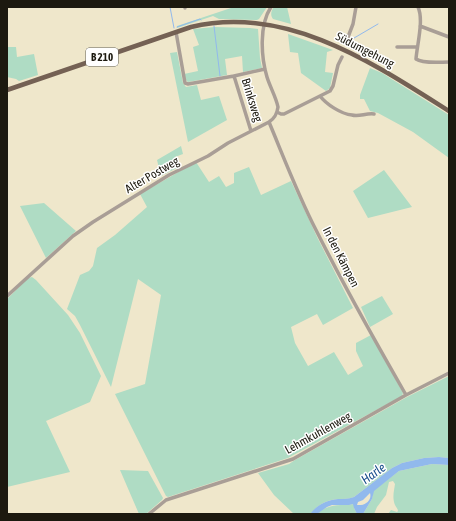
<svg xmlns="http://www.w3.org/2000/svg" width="456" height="521" viewBox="0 0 456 521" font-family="'Asap Condensed',sans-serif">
<rect width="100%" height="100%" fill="#efe7cb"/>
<path fill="#afdcc4" d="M234,7H267L259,19L257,20L219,19L213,16L177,28V26Z
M274,7H287L291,24L273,19C270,15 271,11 274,7Z
M215,27L250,28L258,29L260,58L262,68L243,72L242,56L225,59L227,75L188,82L185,79L184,74L198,71L193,47L199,45L193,29Z
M288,34L333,50L327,52L325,72L333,73L330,88L326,91L301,73L298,53L290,52Z
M7,47H16L17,57L34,54L38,75L19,81L16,79L7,77Z
M177,52L183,83L186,87L197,85L201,100L219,96L227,120L188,142L170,53Z
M370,68L382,73L449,115V158L413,132L378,113L370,111L364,99H360V95Z
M181,146L183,154L175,157L179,167L161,176L157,160Z
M196,162L209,182L219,176L226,187L234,183V173L249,167L261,195L291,181L318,239L353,308L323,325L317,314L291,327L295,343L308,366L334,352L348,375L363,366L356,351V343L371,335L403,393L402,396L288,458L168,497L166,496L115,394L145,384L161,295L138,279L111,387L80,325L75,316L67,309L80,275L89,271L93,266L97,248L115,235L147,207L140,194Z
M384,170L412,207L368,218L353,191Z
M44,203L76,231L46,258L20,206Z
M32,277L36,280L68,315L80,333L101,376L90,402L46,421L70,472L7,487V299L28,278Z
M382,296L393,314L370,327L361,307Z
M449,376V458L439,457L424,458L402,463L392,468L354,497C349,499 343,499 338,499C325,500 318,505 310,514H294L274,495L258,473L289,464L295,460L407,397Z
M432,464L449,465V514H388L391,510L397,512L398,511C398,509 396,507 395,505C392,498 394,491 395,484L393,481L389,482L386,495L377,507L374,514H363L372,499L373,491L399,471Z
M120,470L148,471L163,498L162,500L146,514H139Z
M354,504V508L357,514H317C329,503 339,506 354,504Z"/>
<path fill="#91b9ed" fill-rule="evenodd" d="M439,457L449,458V465L432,464L399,471L374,491L372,499L363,514H357L354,508L353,504L349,505H332L327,507L317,514H310C317,505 326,500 338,499C343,499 348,499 354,497L392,468L402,463L424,458ZM370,493C372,499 367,504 361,505H357L358,502L363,500Z"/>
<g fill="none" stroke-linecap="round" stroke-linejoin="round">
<path stroke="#91b9ed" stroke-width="1" d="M170,7L174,28
M214,26L220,76
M177,27L200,19L201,20
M349,41L378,24"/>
<path stroke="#a99e96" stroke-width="3.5" d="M185,7V8
M418,7C424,20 417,45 416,59C423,64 440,62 449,62
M420,26L449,37
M176,32L185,83L188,84L234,76L265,69
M348,42V37L353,24L356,7
M397,47H417
M234,76L251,131
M320,96C326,104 341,114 352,115C359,117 366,113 374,114
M277,112L281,114H284L330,91L333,86L338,65L342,57
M269,122C284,158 298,195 316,230C344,286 375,341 406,395
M7,296L73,236L93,222L169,175L208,156L228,143L269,122C275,118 277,114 278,107C276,97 270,87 267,77C261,57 259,25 271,7
M149,514L166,500L293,459L406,395L449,373"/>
<path stroke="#746154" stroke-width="4.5" d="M7,90L191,27C286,4 373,63 449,111"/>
</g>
<g text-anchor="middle" stroke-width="3" stroke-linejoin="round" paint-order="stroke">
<rect fill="#fff" stroke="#605e57" stroke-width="1" x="86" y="48" width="32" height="18" rx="3"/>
<g font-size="11" font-weight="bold" fill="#1c190f">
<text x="102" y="61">B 210</text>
</g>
<g font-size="12" fill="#1c190f" stroke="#fff">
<text transform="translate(365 50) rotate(27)" y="4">Südumgehung</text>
<text transform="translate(252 100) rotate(73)" y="4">Brinksweg</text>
<text transform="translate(152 175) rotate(-30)" y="4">Alter Postweg</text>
<text transform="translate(341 257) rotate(63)" y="4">In den Kämpen</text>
<text transform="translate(318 433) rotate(-29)" y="4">Lehmkuhlenweg</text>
</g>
<g font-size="13" font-style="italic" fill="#194e8c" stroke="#fff">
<text transform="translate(373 473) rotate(-36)" y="5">Harle</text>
</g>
</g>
<rect width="456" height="521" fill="none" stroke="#1c190f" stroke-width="16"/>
</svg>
